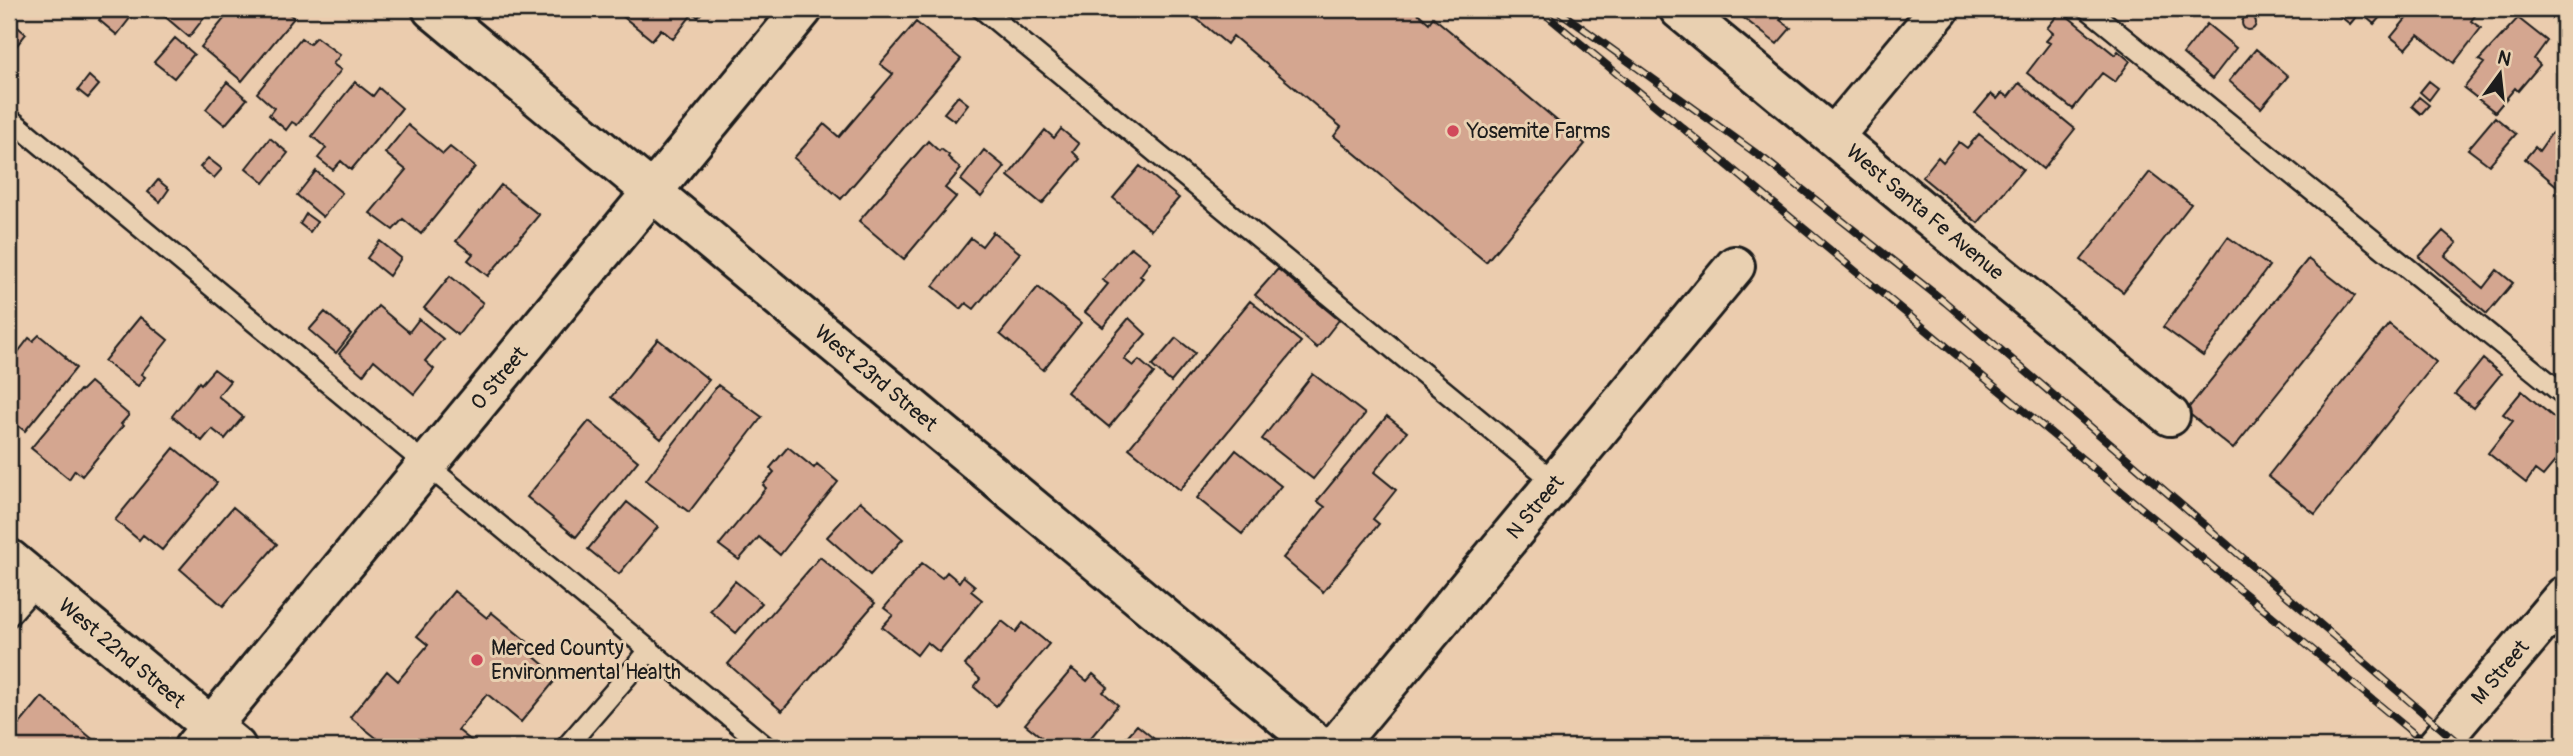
<svg xmlns="http://www.w3.org/2000/svg" width="2573" height="756" viewBox="0 0 2573 756" font-family="Pangolin,sans-serif">
<rect width="100%" height="100%" fill="#ebccae"/>
<filter id="ink" filterUnits="userSpaceOnUse"><feTurbulence type="fractalNoise" baseFrequency=".0143" numOctaves="2"/><feDisplacementMap in="SourceGraphic" scale="14" xChannelSelector="R" yChannelSelector="G"/><feConvolveMatrix kernelMatrix="1 2 1 2 8 2 1 2 1" color-interpolation-filters="sRGB"/></filter>
<g filter="url(#ink)">
<path fill="#d4a690" stroke="#1c1c1c" stroke-width="2" d="M108,9H137L117,35L99,20Z
M156,9H211L189,37Z
M232,9H283L294,18L242,81L201,47Z
M624,9H705L698,17L693,13L673,39L661,29L652,40L620,14Z
M1185,9H1413L1429,23L1433,17L1585,144L1486,262L1334,136L1341,127L1233,36L1227,44Z
M1732,9H1789L1780,20L1791,28L1777,44Z
M2331,9H2387L2374,24L2360,12L2350,24Z
M2414,9H2480L2471,21L2481,28L2454,63L2418,35L2406,49L2391,37Z
M2061,11L2115,55L2118,51L2130,61L2115,82L2102,73L2073,109L2027,73L2050,43L2046,41L2053,33L2047,28Z
M2242 23a7 7 0 1 1 14 0a7 7 0 1 1-14 0Z
M2518,18L2547,41L2534,59L2540,65L2518,91L2515,88L2495,112L2464,88L2484,63L2479,60Z
M9,20L26,34L9,55Z
M916,22L961,59L841,199L794,158L824,124L839,137L893,74L880,64Z
M2207,24L2236,48L2212,79L2183,54Z
M316,37L340,55L333,64L341,70L297,125L292,122L286,130L269,115L274,108L257,93L301,38L309,44Z
M175,38L194,54L174,78L154,62Z
M2256,49L2288,76L2261,108L2229,81Z
M89,76L99,85L88,98L78,90Z
M2429,81L2438,88L2429,100L2420,92Z
M227,82L247,99L225,125L206,109Z
M355,82L373,96L379,88L402,108L351,170L341,161L333,170L318,158L326,148L312,136Z
M2019,83L2075,129L2043,169L1975,113L1991,94L1997,99L2002,93L2008,97Z
M958,96L968,104L955,121L944,113Z
M2419,97L2429,105L2421,114L2412,106Z
M2495,117L2516,134L2489,165L2468,149Z
M2564,121V192L2525,159L2535,147L2539,151L2551,134Z
M408,125L443,154L450,147L475,167L421,234L403,219L393,230L370,213L406,170L385,153Z
M1061,129L1079,144L1073,152L1080,159L1042,204L1008,176L1045,130L1054,138Z
M1979,134L2023,169L1978,223L1922,177L1938,157L1943,162L1959,142L1967,148Z
M270,138L288,153L264,183L246,168Z
M928,141L939,151L941,149L949,155L948,157L961,169L945,188L956,197L904,259L859,221Z
M984,150L1005,167L981,197L961,180Z
M208,158L222,169L214,178L200,167Z
M1140,166L1179,198L1151,230L1113,198Z
M316,171L342,193L323,217L297,195Z
M2150,172L2191,204L2123,292L2081,260Z
M158,180L169,189L160,202L148,192Z
M501,185L539,215L488,276L468,260L473,254L456,241Z
M306,214L317,222L310,232L300,224Z
M2443,231L2457,243L2445,256L2483,288L2497,270L2513,283L2487,314L2419,257Z
M993,232L1020,253L974,309L966,303L961,309L933,286L971,238L982,246Z
M2228,237L2269,266L2203,356L2163,327Z
M380,241L401,258L389,276L367,258Z
M1131,247L1150,262L1140,276L1143,278L1103,327L1085,312L1108,284L1102,280Z
M2308,259L2355,296L2233,449L2186,411Z
M1278,269L1339,320L1317,348L1255,295Z
M450,276L483,303L458,335L424,308Z
M1038,287L1081,323L1043,370L1000,334Z
M1250,301L1301,342L1180,490L1129,448Z
M378,306L409,332L419,319L443,339L425,361L434,369L414,394L374,360L363,375L339,354Z
M325,312L351,334L336,353L309,330Z
M140,317L168,340L141,374L145,377L138,386L104,361Z
M1129,318L1146,334L1124,359L1133,366L1139,360L1154,373L1109,427L1067,392Z
M2389,324L2436,362L2315,514L2268,476Z
M39,335L66,357L65,358L76,368L25,431L13,422L9,427V364L29,338L33,341Z
M1176,338L1195,353L1171,382L1152,366Z
M658,339L709,380L661,439L611,397Z
M2483,359L2501,374L2473,408L2455,394Z
M214,369L230,381L218,396L243,417L225,439L212,429L202,441L172,416L199,382L201,384Z
M1313,374L1365,414L1313,479L1262,439Z
M90,382L129,415L121,424L123,426L82,476L75,470L69,479L31,448L80,390L81,391Z
M718,385L762,417L689,512L646,480Z
M2522,391L2564,426V435L2554,447L2562,453L2543,476L2535,470L2526,483L2488,453L2513,421L2503,414Z
M1387,416L1407,432L1374,472L1396,490L1373,519L1379,524L1323,592L1283,558L1325,507L1317,501Z
M589,421L638,461L576,537L527,497Z
M788,447L814,468L817,464L838,482L780,555L759,537L739,560L719,545L766,488L763,485L774,472L770,468Z
M174,448L217,483L162,550L143,535L139,540L115,520Z
M1236,450L1281,486L1242,534L1197,498Z
M860,501L903,539L870,575L827,537Z
M627,502L658,527L619,574L588,549Z
M233,507L277,544L223,606L180,569Z
M820,557L875,603L782,711L728,664Z
M922,563L942,578L947,572L959,582L963,576L975,586L971,591L982,600L939,652L927,642L917,655L882,627L893,615L884,608Z
M735,581L762,603L736,633L710,611Z
M454,591L487,618L491,612L530,644L525,649L558,677L521,722L487,694L458,730L479,747H381L384,744L350,717L387,671L398,681L428,645L417,636Z
M1002,621L1016,632L1023,623L1049,644L996,706L974,687L980,679L965,665Z
M1072,669L1087,681L1093,674L1108,687L1103,692L1118,705L1083,747H1054L1025,724Z
M42,697L102,747H9V737Z
M1137,725L1164,747H1118Z"/>
<g fill="none" stroke-linecap="round" stroke-linejoin="round">
<defs>
<path id="lane" d="M982,9L1556,483
M2088,9L2564,395
M9,118L766,747
M9,616L38,583
M566,747L650,650"/>
<path id="street" d="M432,9L1320,747
M1679,9L2170,416
M1834,136L1940,9
M9,559L236,747
M194,747L803,9
M1335,747L1735,266"/>
<path id="secondary" d="M2436,747L2564,596"/>
</defs>
<use href="#lane" stroke="#1c1c1c" stroke-width="24"/>
<use href="#street" stroke="#1c1c1c" stroke-width="44"/>
<use href="#secondary" stroke="#1c1c1c" stroke-width="44"/>
<use href="#lane" stroke="#e9d0b1" stroke-width="19"/>
<use href="#street" stroke="#e9d0b1" stroke-width="38"/>
<use href="#secondary" stroke="#e9d0b1" stroke-width="38"/>
<defs>
<path id="rail" d="M1539,9L2430,747
M1556,9L1764,159L1945,302L2463,747"/>
</defs>
<use href="#rail" stroke="#1c1c1c" stroke-width="8"/>
<use href="#rail" stroke="#e9d0b1" stroke-width="5" stroke-dasharray="16" stroke-linecap="butt"/>
</g>
</g>
<g fill="#d1495b" stroke="#e9d0b1" stroke-width="2.5">
<circle cx="1453" cy="131" r="7"/>
<circle cx="477" cy="660" r="7"/>
</g>
<g text-anchor="middle" stroke-width="6" stroke-linejoin="round" paint-order="stroke">
<g font-size="21" fill="#1c1c1c" stroke="#e9d0b1" text-anchor="start">
<text x="1467" y="138">Yosemite Farms</text>
<text x="491" y="655">Merced County<tspan x="491" dy="24">Environmental Health</tspan></text>
</g>
<g font-size="21" fill="#1c1c1c" stroke="#e9d0b1">
<text transform="translate(1925 212) rotate(40)" y="7">West Santa Fe Avenue</text>
<text transform="translate(499 378) rotate(-50)" y="7">O Street</text>
<text transform="translate(876 378) rotate(40)" y="7">West 23rd Street</text>
<text transform="translate(1535 507) rotate(-50)" y="7">N Street</text>
<text transform="translate(122 653) rotate(40)" y="7">West 22nd Street</text>
<text transform="translate(2500 672) rotate(-50)" y="7">M Street</text>
</g>
</g>
<rect width="2573" height="756" fill="none" stroke="#e9d0b1" stroke-width="35"/>
<rect x="18" y="18" width="2538" height="721" fill="none" stroke="#1c1c1c" stroke-width="2.5" filter="url(#ink)"/>
<g transform="translate(2500 74) rotate(15)" stroke="#e9d0b1" stroke-width="5" paint-order="stroke">
<path d="M0-5L12 26L0 18L-12 26Z" fill="#1c1c1c"/>
<text y="-10" font-size="19" font-weight="bold" text-anchor="middle" fill="#1c1c1c">N</text>
</g>
</svg>
